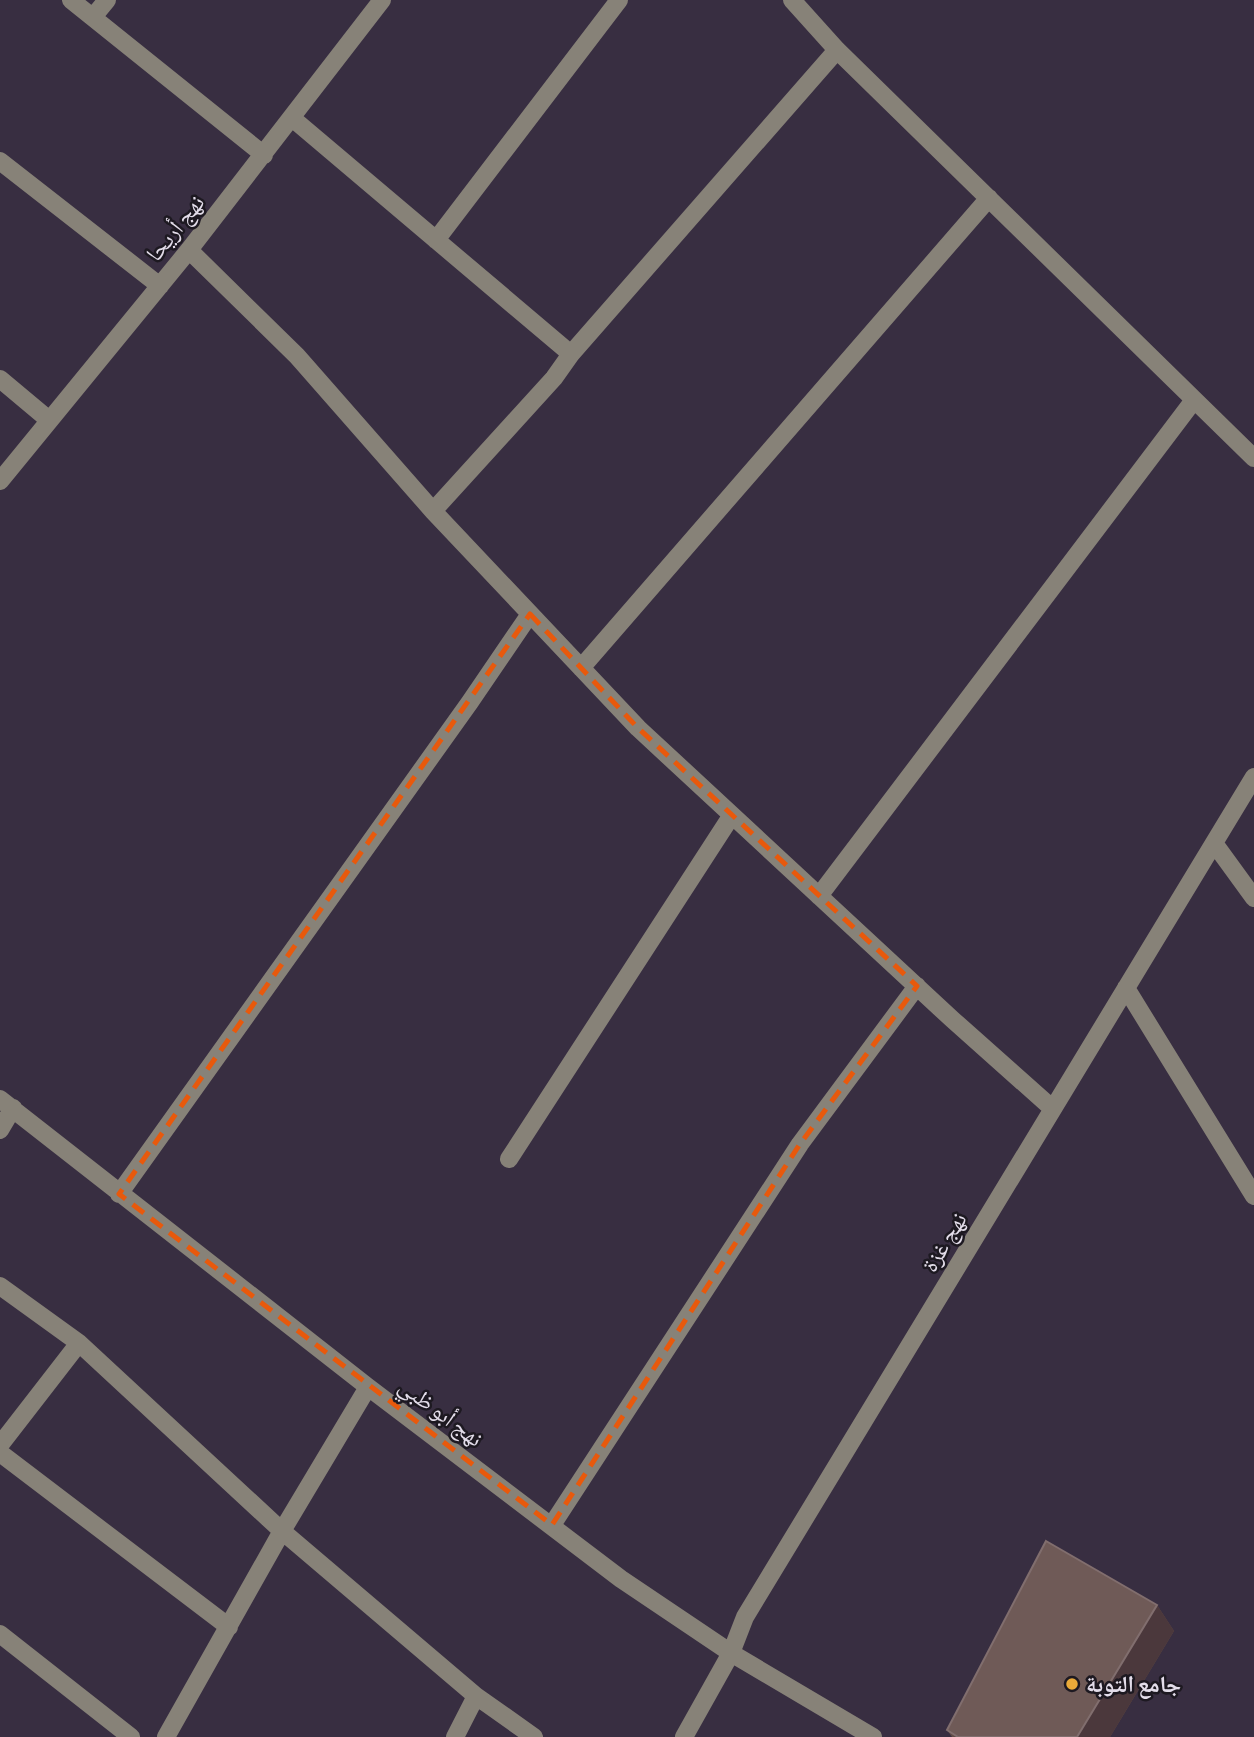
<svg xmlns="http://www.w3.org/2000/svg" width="1254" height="1737" viewBox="0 0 1254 1737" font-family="'Sofia Sans Condensed','Noto Naskh Arabic',sans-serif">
<rect width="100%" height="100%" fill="#382e41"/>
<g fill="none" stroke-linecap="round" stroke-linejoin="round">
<path stroke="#878278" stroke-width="18" d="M71,0L264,155
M792,0L837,50L1254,458
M93,17L107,0
M292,118L571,354
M0,161L160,286
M436,240L619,0
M189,250L297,356L433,511L638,728L953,1020L1053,1109
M0,379L49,420
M0,481L189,250L382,0
M433,511L554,378L571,354L837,50
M581,668L989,198
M1214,843L1254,898
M819,896L1194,400
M1126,988L1254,1196
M0,1099L368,1387L621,1579L731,1653L873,1737
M0,1130L13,1108
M509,1159L732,815
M119,1194L470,702L530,614
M0,1286L79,1343L282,1531L476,1696L455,1737
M0,1445L79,1343
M0,1453L229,1627
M552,1525L800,1144L917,986
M0,1634L131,1737
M476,1696L534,1737
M166,1737L282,1531L368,1387
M684,1737L731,1653L745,1617L1254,777"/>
</g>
<path fill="#614a45" d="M1157,1605L1174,1631L1110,1737H952L947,1730Z"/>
<path fill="#4b383c" d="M1157,1605L1174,1631L1110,1737H1077Z"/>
<path fill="#6f5a57" stroke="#816e6e" stroke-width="2" d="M1046,1541L1157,1605L1077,1737H958L947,1730Z"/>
<path fill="none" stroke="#e8590c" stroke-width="5" stroke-dasharray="14 9" stroke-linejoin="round" d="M530,614L638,728L917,986L800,1144L552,1525L119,1194Z"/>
<circle fill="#eaaa39" stroke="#1d1921" stroke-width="2.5" cx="1072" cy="1684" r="7"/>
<g text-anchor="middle" stroke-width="5" stroke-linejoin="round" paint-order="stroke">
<g font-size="23" fill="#e3ddea" stroke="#1d1921">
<text transform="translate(175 228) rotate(-51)" y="8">نهج أريحا</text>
<text transform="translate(944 1242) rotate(-59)" y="8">نهج غزة</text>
<text transform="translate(441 1412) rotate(37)" y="8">نهج أبو ظبي</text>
</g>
<g font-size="23" font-weight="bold" fill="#e3ddea" stroke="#1d1921" text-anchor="start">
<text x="1086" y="1692">جامع التوبة</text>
</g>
</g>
</svg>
